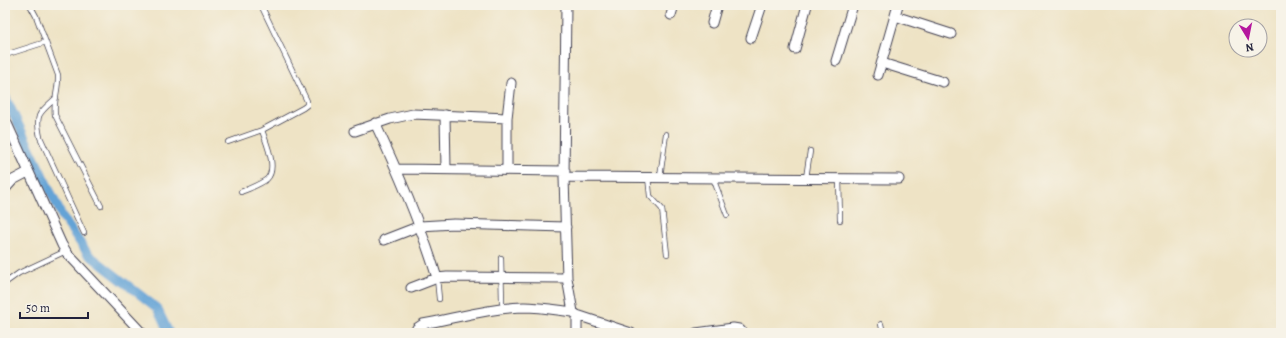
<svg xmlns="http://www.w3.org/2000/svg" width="1286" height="338" viewBox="0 0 1286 338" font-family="Alegreya,serif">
<rect width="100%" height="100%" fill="#f7f3e8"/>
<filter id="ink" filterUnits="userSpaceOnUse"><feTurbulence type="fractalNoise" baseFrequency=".025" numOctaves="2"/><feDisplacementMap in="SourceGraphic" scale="8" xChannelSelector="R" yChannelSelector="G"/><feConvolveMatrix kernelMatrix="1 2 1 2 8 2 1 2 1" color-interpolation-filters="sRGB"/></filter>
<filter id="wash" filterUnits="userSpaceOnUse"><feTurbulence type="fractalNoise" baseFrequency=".012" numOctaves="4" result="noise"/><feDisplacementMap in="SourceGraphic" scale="16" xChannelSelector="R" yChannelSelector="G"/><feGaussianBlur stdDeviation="0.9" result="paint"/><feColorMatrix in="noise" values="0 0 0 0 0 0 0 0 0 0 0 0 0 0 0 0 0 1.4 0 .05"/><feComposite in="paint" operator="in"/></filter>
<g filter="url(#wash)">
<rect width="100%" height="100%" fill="#eee3c5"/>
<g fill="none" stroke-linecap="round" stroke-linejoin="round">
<path stroke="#64a3d6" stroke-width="9" d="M5,96L63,218L88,254L157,308L169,333"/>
</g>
</g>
<g filter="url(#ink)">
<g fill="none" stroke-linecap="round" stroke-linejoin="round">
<defs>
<path id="lane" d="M30,5L36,16L58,75C59,88 53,101 55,115L101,206
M5,55L46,42
M56,98C39,113 35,114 40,137L84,233
M228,142L262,130
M648,177L650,196L662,209L667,254
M660,177L666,134
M713,178L727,215
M806,178L810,151
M839,178L840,220
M241,192C248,189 261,184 267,179C278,168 266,143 262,130L303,108L307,105V101L261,5
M501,258L502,303
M437,278L439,299
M5,283L19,273L66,251
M881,324L883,333"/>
<path id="street" d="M566,5L564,177L567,278L573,312
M671,15L674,5
M895,16L951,34
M712,23L717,5
M751,38L762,5
M795,49L807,5
M836,61L853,5
M882,63L943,82
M878,75L898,5
M445,115L446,169
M5,119L62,245L67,253L142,333
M375,123C399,174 421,225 437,278
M355,131L390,119L413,114L507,118
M397,169L565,171
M507,169V118L511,83
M564,177L899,179
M5,189L13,180L28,172
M384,240L420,226L454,224L566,227
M411,288L437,278L447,277L567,278
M577,315V333
M415,333L417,328L423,324C456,318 490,308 524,307C540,307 557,310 573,312L577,315L631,333
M696,333L733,328L739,329L743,333"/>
</defs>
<use href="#lane" stroke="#413f50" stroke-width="6"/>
<use href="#street" stroke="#413f50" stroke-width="11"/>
<use href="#lane" stroke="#fff" stroke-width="4.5"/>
<use href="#street" stroke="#fff" stroke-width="9"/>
</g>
</g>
<rect width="1286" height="338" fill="none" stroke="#f7f3e8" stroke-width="20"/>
<g transform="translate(1248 38) rotate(170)"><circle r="19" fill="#f7f3e8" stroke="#a29fa3"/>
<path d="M0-3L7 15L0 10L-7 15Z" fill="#b5179e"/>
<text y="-6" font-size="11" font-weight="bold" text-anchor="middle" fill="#22223b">N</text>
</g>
<path d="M20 312v6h68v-6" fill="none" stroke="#22223b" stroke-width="2"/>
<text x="26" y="312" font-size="12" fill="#22223b" stroke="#f7f3e8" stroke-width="3" paint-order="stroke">50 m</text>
</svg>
